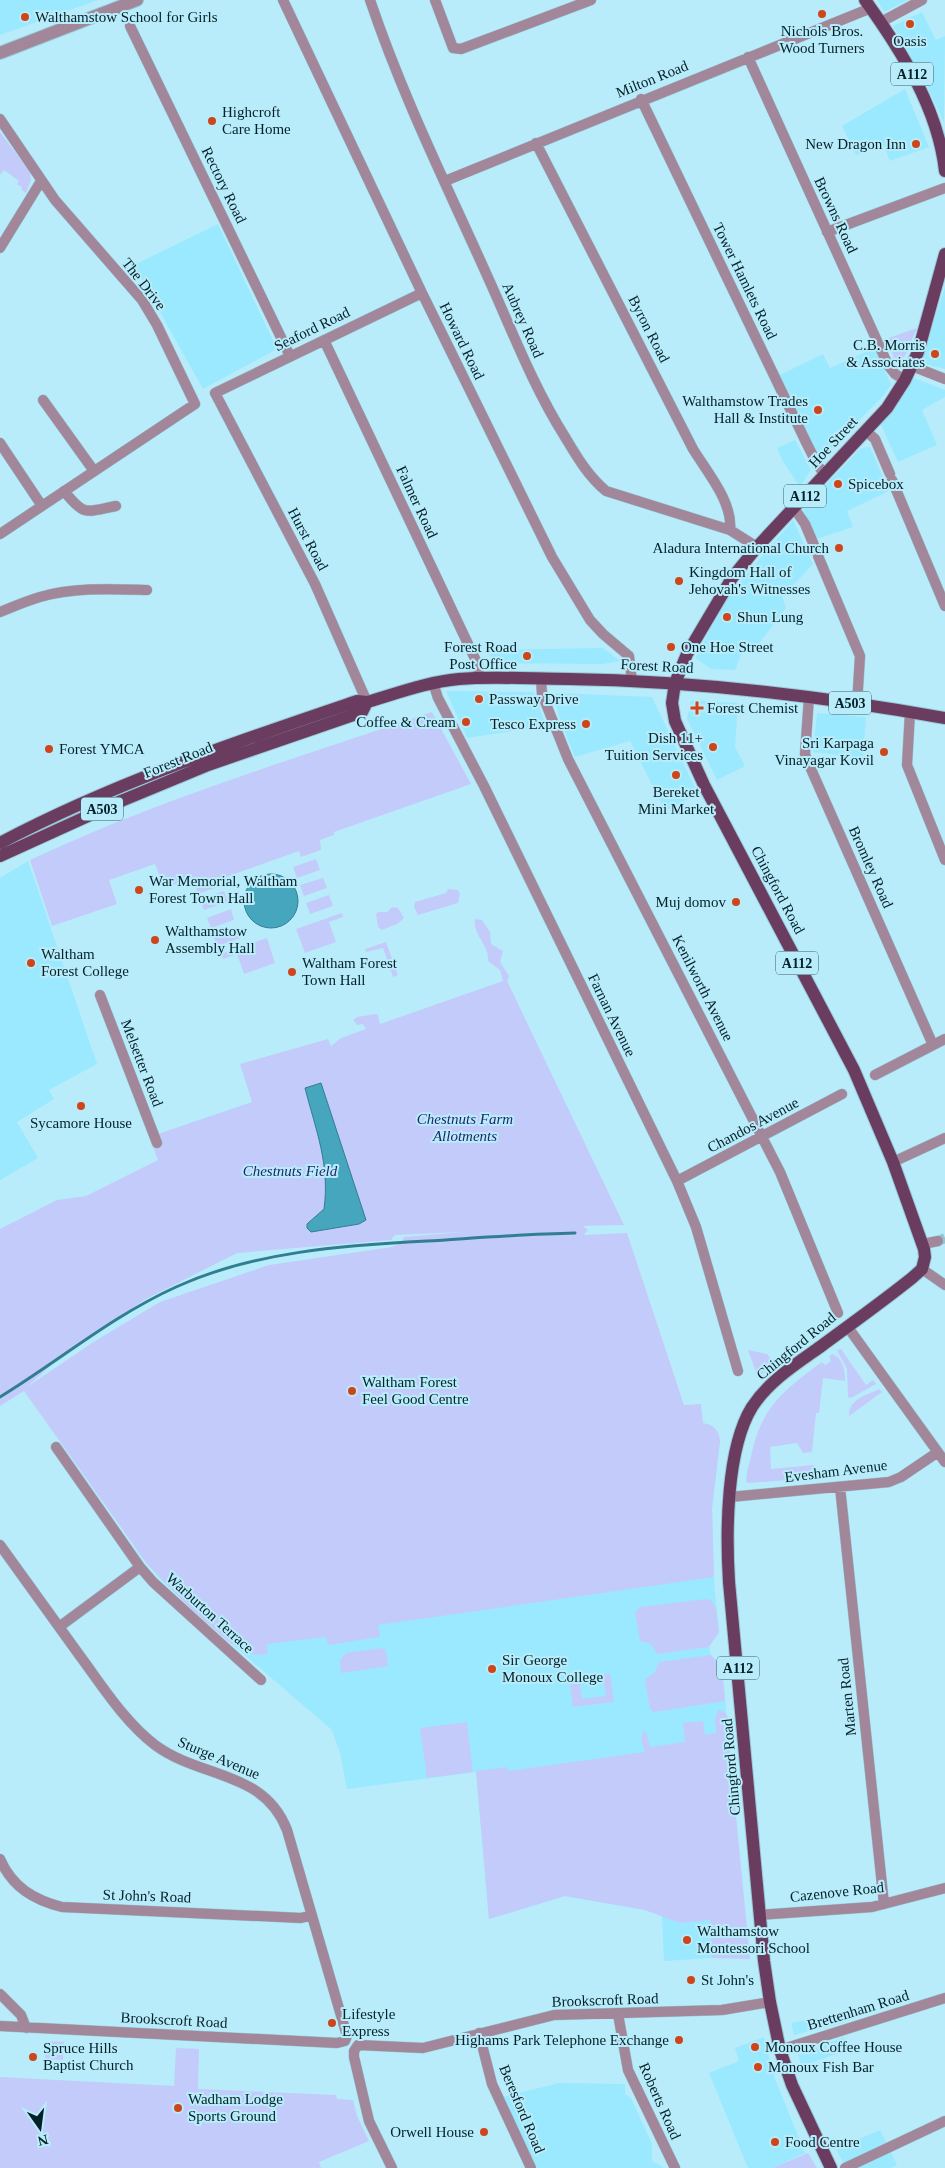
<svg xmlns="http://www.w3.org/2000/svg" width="945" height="2168" viewBox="0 0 945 2168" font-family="Georgia,serif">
<rect width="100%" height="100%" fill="#b9ecfa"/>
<path fill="#9be9fe" d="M0,0H98L0,35Z
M877,0H908L884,12Z
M922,12L936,40L945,36L944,123L924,79L893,26Z
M905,89L929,147L890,161L884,146L856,155L842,126Z
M218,224L277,349L203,389L134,265Z
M945,286V369L921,363Z
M874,348L891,384L885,394L826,454L819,456L780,375L823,354L830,368Z
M914,378L945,390V397L922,410L937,445L898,462L881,425Z
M795,440L811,470L800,487L782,460L777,448Z
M870,447L889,491L847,511L853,527L816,539L803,509L861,448Z
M793,520L813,564L782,597L786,608L758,645H745L735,670L711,669L695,658L712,626L730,594Z
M603,648L620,661L603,664L494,663L486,650Z
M446,691L534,692L546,726L467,738Z
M556,693L652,697L698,794L665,811L630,741L575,757L560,720L554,697Z
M692,700L738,703L735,747L745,766L717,780L687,719L690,702Z
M817,713L866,717L863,758L813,752Z
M28,861L97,1064L49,1090L54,1099L17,1122L38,1158L0,1180V878Z
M708,1424L716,1429L720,1441L712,1508L714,1581L719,1632L709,1645L711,1656L722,1666L745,1917L710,1921L712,1958L664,1961L662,1916L645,1910L565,1896L489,1919L476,1772L347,1789L340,1753L332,1730L189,1607L159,1578L136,1550L262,1491Z
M842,2014L846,2022L794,2035L791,2023Z
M764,2037L775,2079L805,2153L772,2168H748L709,2073L739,2061L735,2048Z
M844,2037L848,2050L802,2066L798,2055Z
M559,2083L625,2084V2094L631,2098L652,2144V2161L664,2168H537L502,2097Z
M880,2130L897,2165L891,2168H846L836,2149Z"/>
<path fill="#c3cbfb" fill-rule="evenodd" d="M0,132L30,172L31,180L26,193L21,189L22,187L17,184L19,181L4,170L0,175Z
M917,328L906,354L897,364L886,339Z
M432,712L471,784L334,832V835L320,840L321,850L301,857L299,851L215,881L217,887L198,894L193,878L164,888L155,864L109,880L117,904L52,926L30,860C159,799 297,758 432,712Z
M316,859L320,870L297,878L293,867Z
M323,878L327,888L304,896L300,885Z
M448,889L458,890L460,894L458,903L418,915L414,907L415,902L446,893Z
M224,891L228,902L204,910L200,899Z
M329,895L333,906L310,914L306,903Z
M392,907L398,908L404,918L397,924L382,930L378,927L376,914L378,912H387Z
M231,909L234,920L211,928L207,918Z
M342,913L343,917L329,922L336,942L305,953L296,929Z
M475,919L482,920L490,932L491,944L503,951L500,962L509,976L507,981L624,1225L583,1226L588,1230L584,1235L627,1233L684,1405L701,1404L703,1423C714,1425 719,1430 720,1441L712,1508L714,1577L378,1625L380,1637L328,1645L326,1637L267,1644L268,1654L254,1655L245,1643L231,1644L189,1607L147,1564L24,1391L0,1406V1229L57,1200L86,1196L158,1160L149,1137L252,1102L240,1064L328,1039L331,1046L341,1038L366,1029L363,1024L357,1025L353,1020L357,1017L376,1014L378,1015L380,1024L503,981L500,970L488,961C490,946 472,934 475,919ZM463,1232L404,1237L401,1243L392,1247L269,1265L160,1302L92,1343L27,1387L62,1355L146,1299L237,1253L391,1240L395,1235Z
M237,927L241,938L217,946L213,935Z
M267,938L275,963L244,974L237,954L223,959L221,954Z
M386,942L398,975L393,977L383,948L366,952L365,949Z
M841,1349L866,1385L873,1380L876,1384L851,1398L848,1397L847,1369L837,1350Z
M748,1350L767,1354L775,1364L762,1374L756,1372Z
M832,1354C843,1358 845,1370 845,1381L823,1378L819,1413H816L812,1452L803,1453L797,1443L770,1447L771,1469L814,1465L815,1478L747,1483C745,1476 749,1465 751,1457C761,1407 783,1391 822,1362L825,1365L831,1361L829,1356Z
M879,1389L882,1392L849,1416C849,1398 866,1396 879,1389Z
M706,1599L711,1600L716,1608L719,1632L709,1647L657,1654L651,1644L640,1641L635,1612L640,1607Z
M383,1648L386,1651L388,1666L341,1673L340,1660L346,1653Z
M711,1655L722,1666L725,1701L654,1712L650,1709L645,1679L655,1672L659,1662Z
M610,1674L614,1702L573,1707L569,1679ZM604,1681L606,1696L582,1699L580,1685Z
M718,1710C732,1711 731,1731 731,1742L729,1744L750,1959L712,1958L710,1920L680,1923L645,1910L565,1896L489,1919L476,1771L507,1767L508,1771L645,1752L641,1740L643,1731H646L650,1747L685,1742L683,1723L703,1721L705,1735L716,1733L715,1719Z
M467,1722L473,1772L427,1778L420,1728Z
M46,2041L64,2042L63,2060L45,2059Z
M176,2048L199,2049L198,2089L336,2095L337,2099L353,2100L357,2116L369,2141L319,2162L321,2168H0V2077L174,2086Z
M808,2153L817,2168H772Z"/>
<path fill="#45a6be" stroke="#327e91" d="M244 901a27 27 0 1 1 54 0a27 27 0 1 1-54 0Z
M321,1083L366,1220L359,1224L311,1232L307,1228V1224L324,1209C330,1164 316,1131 305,1088Z"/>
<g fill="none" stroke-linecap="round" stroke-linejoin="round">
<path stroke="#327e91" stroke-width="3" d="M0,1397C59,1361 112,1316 176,1287C252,1252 345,1245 427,1241C476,1238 525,1234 575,1233"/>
<path stroke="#95c3d0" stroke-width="10" stroke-dasharray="10 5" stroke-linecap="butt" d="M938,1241L945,1238"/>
<defs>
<path id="minor" d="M283,0L422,293L552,557L590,620L603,634L629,656L632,681
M370,0C404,101 451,194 494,291C516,341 536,391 565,437C577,457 588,476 606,491L730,530L757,547
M435,0L453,48L461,49L591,0
M881,22L922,0
M130,26L290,356
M748,57L888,365L895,374L905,380
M641,99L806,442L818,466L825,474
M0,119L55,200L142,300L157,325L195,404L0,534
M536,143L693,449C707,472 733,502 730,530
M445,181L871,8
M827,232L945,188
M0,248L41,181
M324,340L478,665L479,678
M912,366L945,379
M43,400L94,471
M866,431L875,439L890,474
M0,443L42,506
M892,480L945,606
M64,491C85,517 85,512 116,506
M794,508L805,524L816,550
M818,556L860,656L857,704
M0,612C13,607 26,601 40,597C74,587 112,589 147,590
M541,679L542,694L568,759L780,1172L838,1313
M433,683L438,698L484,786L677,1181L696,1227L738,1371
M809,697L805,754L807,760L933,1045
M367,702L315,584L215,393L422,293
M910,712L907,765L945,860
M100,995L157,1143
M875,1075L945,1039
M893,1162L945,1138
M677,1181L842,1094
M923,1244L938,1241
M922,1269L945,1285
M847,1326L945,1462
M56,1447L140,1567L153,1582L261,1680
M840,1487L884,1904
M730,1497L889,1482L901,1477L938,1452
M0,1545C27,1582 53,1619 80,1656C103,1687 124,1721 155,1745C201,1779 264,1770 287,1830L347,2036L345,2041L337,2043L0,2026
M59,1627L140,1567
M0,1859C12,1887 34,1900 62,1907L301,1918L312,1915
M760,1915L872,1907L945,1888
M0,1994L21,2015L26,2028
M618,2014L628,2070L675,2168
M479,2033L492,2084L531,2168
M780,2050L945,1998
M392,2168L369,2121L354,2057V2051L358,2045L423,2048L554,2015L722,2010L770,2002
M845,2168L945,2121"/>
<path id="tertiary" d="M0,53L137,0"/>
<path id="primary" d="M865,0C901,50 938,108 945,171
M0,843C113,783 236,742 357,701L367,702C398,693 427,682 459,679C495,676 533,679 569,679C695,681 821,696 945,718
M0,856L121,801L208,765L362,712L367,702
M831,2168L792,2085L780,2050L770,2002L764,1961L729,1582C726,1533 726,1449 752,1407C769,1381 796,1364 820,1347C851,1324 882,1302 912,1278L922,1269L925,1257L924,1249L893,1162L854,1070L704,785L675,721L672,703L675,683L687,654L732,578L757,547L887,408L905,380L918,352L945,254"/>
</defs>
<use href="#minor" stroke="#98c7d4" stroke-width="11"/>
<use href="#tertiary" stroke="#98c7d4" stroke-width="14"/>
<use href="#primary" stroke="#98c7d4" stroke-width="14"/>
<use href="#minor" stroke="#a2879a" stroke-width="10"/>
<use href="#tertiary" stroke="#a2879a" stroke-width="12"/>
<use href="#primary" stroke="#6a3c5f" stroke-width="12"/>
</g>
<g fill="#cd4519" stroke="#b9ecfa" stroke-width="2">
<circle cx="822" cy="14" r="5"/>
<circle cx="25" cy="17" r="5"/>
<circle cx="910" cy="24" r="5"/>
<circle cx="212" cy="121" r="5"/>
<circle cx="916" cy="144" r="5"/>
<circle cx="935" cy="354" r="5"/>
<circle cx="818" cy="410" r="5"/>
<circle cx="838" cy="484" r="5"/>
<circle cx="839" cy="548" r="5"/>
<circle cx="679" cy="581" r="5"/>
<circle cx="727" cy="617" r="5"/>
<circle cx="671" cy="647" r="5"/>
<circle cx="527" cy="656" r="5"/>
<circle cx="479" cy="699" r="5"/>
<path d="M694.5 700.5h5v5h5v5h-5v5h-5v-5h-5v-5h5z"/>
<circle cx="466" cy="722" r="5"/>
<circle cx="586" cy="724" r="5"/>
<circle cx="713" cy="747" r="5"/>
<circle cx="49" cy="749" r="5"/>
<circle cx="884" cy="752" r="5"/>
<circle cx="676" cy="775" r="5"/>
<circle cx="139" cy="890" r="5"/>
<circle cx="736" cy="902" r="5"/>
<circle cx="155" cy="940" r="5"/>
<circle cx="31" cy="963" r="5"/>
<circle cx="292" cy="972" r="5"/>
<circle cx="81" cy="1106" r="5"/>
<circle cx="352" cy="1391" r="5"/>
<circle cx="492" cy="1669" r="5"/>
<circle cx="687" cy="1940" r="5"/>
<circle cx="691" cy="1980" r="5"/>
<circle cx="332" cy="2023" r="5"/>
<circle cx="679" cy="2040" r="5"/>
<circle cx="755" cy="2047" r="5"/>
<circle cx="33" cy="2057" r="5"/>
<circle cx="758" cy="2067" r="5"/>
<circle cx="178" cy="2108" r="5"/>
<circle cx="484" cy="2132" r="5"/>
<circle cx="775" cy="2142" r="5"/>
</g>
<g text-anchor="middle" stroke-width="4" stroke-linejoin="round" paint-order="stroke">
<g fill="#b9ecfa" stroke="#3a5e67" stroke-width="1">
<rect x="891" y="62.5" width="42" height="23" rx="4"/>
<rect x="784" y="484.5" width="42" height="23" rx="4"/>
<rect x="829" y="691.5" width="42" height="23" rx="4"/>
<rect x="81" y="797.5" width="42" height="23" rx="4"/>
<rect x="776" y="951.5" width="42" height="23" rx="4"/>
<rect x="717" y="1656.5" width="42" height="23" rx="4"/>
</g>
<g font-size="14" font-weight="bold" fill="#042128">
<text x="912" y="79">A112</text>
<text x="805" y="501">A112</text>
<text x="850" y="708">A503</text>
<text x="102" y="814">A503</text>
<text x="797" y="968">A112</text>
<text x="738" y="1673">A112</text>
</g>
<g font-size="15" fill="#042128" stroke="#b9ecfa" text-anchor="start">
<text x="35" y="22">Walthamstow School for Girls</text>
<text x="822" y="36" text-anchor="middle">Nichols Bros.<tspan x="822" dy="17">Wood Turners</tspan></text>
<text x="910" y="46" text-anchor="middle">Oasis</text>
<text x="222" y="117">Highcroft<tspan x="222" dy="17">Care Home</tspan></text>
<text x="906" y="149" text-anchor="end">New Dragon Inn</text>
<text x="925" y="350" text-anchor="end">C.B. Morris<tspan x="925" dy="17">&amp; Associates</tspan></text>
<text x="808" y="406" text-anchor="end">Walthamstow Trades<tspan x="808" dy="17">Hall &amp; Institute</tspan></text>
<text x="848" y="489">Spicebox</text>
<text x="829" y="553" text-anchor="end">Aladura International Church</text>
<text x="689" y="577">Kingdom Hall of<tspan x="689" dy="17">Jehovah's Witnesses</tspan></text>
<text x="737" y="622">Shun Lung</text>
<text x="517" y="652" text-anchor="end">Forest Road<tspan x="517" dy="17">Post Office</tspan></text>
<text x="681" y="652">One Hoe Street</text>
<text x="489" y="704">Passway Drive</text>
<text x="707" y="713">Forest Chemist</text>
<text x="456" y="727" text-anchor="end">Coffee &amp; Cream</text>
<text x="576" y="729" text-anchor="end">Tesco Express</text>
<text x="703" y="743" text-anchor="end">Dish 11+<tspan x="703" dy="17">Tuition Services</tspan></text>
<text x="874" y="748" text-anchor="end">Sri Karpaga<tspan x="874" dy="17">Vinayagar Kovil</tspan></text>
<text x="59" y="754">Forest YMCA</text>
<text x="676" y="797" text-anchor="middle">Bereket<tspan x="676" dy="17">Mini Market</tspan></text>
<text x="149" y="886">War Memorial, Waltham<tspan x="149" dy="17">Forest Town Hall</tspan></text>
<text x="726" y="907" text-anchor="end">Muj domov</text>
<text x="165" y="936">Walthamstow<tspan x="165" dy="17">Assembly Hall</tspan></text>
<text x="41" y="959">Waltham<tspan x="41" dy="17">Forest College</tspan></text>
<text x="302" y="968">Waltham Forest<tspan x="302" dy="17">Town Hall</tspan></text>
<text x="81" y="1128" text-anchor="middle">Sycamore House</text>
<text x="362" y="1387">Waltham Forest<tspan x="362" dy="17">Feel Good Centre</tspan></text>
<text x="502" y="1665">Sir George<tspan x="502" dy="17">Monoux College</tspan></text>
<text x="697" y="1936">Walthamstow<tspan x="697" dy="17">Montessori School</tspan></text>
<text x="701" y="1985">St John's</text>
<text x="342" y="2019">Lifestyle<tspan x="342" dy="17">Express</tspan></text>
<text x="669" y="2045" text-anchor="end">Highams Park Telephone Exchange</text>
<text x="765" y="2052">Monoux Coffee House</text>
<text x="43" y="2053">Spruce Hills<tspan x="43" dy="17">Baptist Church</tspan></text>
<text x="768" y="2072">Monoux Fish Bar</text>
<text x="188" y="2104">Wadham Lodge<tspan x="188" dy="17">Sports Ground</tspan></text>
<text x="474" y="2137" text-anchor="end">Orwell House</text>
<text x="785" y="2147">Food Centre</text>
</g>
<g font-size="15" fill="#042128" stroke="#b9ecfa">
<text transform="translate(652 79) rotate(-22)" y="5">Milton Road</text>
<text transform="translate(224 185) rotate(64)" y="5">Rectory Road</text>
<text transform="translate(836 215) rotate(65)" y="5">Browns Road</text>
<text transform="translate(745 281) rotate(64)" y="5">Tower Hamlets Road</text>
<text transform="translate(144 284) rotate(52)" y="5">The Drive</text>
<text transform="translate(523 320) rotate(66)" y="5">Aubrey Road</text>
<text transform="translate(312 329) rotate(-26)" y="5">Seaford Road</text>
<text transform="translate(649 329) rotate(63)" y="5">Byron Road</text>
<text transform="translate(462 341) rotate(64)" y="5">Howard Road</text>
<text transform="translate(833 442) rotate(-47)" y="5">Hoe Street</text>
<text transform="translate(417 502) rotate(65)" y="5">Falmer Road</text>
<text transform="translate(308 539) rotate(62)" y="5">Hurst Road</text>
<text transform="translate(657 666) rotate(3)" y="5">Forest Road</text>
<text transform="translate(178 760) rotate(-22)" y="5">Forest Road</text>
<text transform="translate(871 867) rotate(66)" y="5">Bromley Road</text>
<text transform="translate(778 890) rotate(62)" y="5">Chingford Road</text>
<text transform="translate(703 988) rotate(63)" y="5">Kenilworth Avenue</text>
<text transform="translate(612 1015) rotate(64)" y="5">Farnan Avenue</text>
<text transform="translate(142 1063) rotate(69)" y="5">Melsetter Road</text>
<text transform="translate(753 1125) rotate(-28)" y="5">Chandos Avenue</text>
<text transform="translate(796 1346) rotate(-39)" y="5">Chingford Road</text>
<text transform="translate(836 1471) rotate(-7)" y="5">Evesham Avenue</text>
<text transform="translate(210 1613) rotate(42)" y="5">Warburton Terrace</text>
<text transform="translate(847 1697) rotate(-96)" y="5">Marten Road</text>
<text transform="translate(219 1758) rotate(23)" y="5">Sturge Avenue</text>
<text transform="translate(731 1767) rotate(-95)" y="5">Chingford Road</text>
<text transform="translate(837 1892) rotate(-6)" y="5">Cazenove Road</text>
<text transform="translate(147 1896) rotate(2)" y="5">St John's Road</text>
<text transform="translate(605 2000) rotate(-2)" y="5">Brookscroft Road</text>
<text transform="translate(858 2010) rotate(-17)" y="5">Brettenham Road</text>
<text transform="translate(174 2020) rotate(3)" y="5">Brookscroft Road</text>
<text transform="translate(660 2101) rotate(66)" y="5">Roberts Road</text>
<text transform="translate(522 2109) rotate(67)" y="5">Beresford Road</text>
</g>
<g font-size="15" font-style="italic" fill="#221f6b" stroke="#b9ecfa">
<text x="465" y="1124">Chestnuts Farm<tspan x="465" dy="17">Allotments</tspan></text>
<text x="290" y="1176">Chestnuts Field</text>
</g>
</g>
<g transform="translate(40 2128) rotate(166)" stroke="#b9ecfa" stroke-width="4" paint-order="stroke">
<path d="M0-4L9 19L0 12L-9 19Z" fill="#042128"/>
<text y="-8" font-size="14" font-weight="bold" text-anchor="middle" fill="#042128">N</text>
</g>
</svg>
